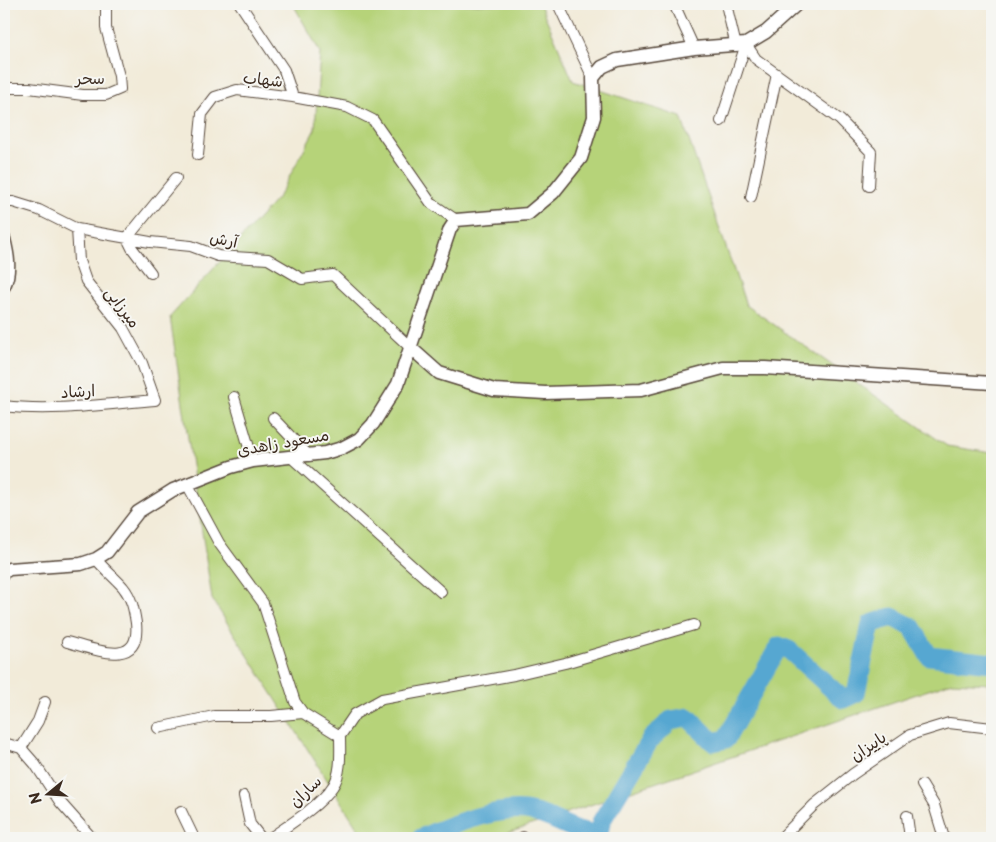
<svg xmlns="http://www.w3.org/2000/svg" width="996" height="842" viewBox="0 0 996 842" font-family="'Playpen Sans','Playpen Sans Arabic',sans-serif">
<rect width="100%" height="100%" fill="#f6f6f2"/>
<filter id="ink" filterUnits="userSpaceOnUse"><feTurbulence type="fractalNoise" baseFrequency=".02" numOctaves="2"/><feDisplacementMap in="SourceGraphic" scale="10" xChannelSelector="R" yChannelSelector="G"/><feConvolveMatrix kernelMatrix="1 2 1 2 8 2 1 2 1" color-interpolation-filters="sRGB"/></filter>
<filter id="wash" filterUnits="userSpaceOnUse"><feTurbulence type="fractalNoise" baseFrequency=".0096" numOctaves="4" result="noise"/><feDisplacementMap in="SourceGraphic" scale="20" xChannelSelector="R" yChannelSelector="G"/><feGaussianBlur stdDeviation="1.12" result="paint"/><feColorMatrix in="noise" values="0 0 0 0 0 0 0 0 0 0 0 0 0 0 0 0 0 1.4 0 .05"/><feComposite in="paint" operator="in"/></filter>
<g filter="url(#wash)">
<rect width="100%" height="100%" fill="#f2ebd9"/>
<path fill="#b6d379" stroke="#787e4c" d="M293,4H540L573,81L681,117L746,305L947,446L992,453V684L952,682L493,838H364L212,599L170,317L279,196L315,129L320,52Z"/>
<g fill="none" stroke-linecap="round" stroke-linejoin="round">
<path stroke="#56a7d1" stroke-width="19" d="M421,838C450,825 499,805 531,812C556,817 572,833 599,834L601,822L650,740L671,720L688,717L713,742L726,739L779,646L789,650L843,699L856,693L871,624L892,617L912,627L929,656L992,663"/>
</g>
</g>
<g filter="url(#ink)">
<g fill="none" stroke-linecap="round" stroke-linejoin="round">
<defs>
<path id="minor" d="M558,4L593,78
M674,4L694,48
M726,4L736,46
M746,44L756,59L840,120L871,152L869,186
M4,88H29L83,95H106L120,89L119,76L106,28V4
M293,97L347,107L373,120L431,203L456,220
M721,121L746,44
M198,155L202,114L215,97L237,90L293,97L284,70L240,4
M751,197L777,74
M4,202H13L39,210L77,229L150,242L191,246L218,256L268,259L302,279L333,275L412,349
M151,273L132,248L127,238L176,178
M234,397L253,461
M4,406C53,412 105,404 155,400L142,363L123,328L86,281L79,261L77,229
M273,418L309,456
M292,458L441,592
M187,484L219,543L263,603L295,702L303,713L340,736C340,751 342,773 333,786C321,805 289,825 270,838
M67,642C94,649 141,670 136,623C134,610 132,598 123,587C115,578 104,569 96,559
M158,728L214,716H271L303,713
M340,736L355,714L382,699L514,675L565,663L694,625
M4,743L21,748L35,764L60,802L92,838
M21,748L38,721L45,702
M922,785L934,805L944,838
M244,796L250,824L261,838
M181,811L194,838
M907,816L910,838
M522,838L523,837
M781,838L814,805L853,774L910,735L949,723L992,728"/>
<path id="tertiary" d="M4,239C8,255 11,271 4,286
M412,349L439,373L494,390L545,393L641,390L723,368H765L992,383
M4,572L9,569L81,564L96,559L107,552L138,512L173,490L231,467L253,461L325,453L342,448L359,439L373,424L398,384L450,229L456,220L528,214L553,193L581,158L594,117L593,78L602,67L617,60L694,48L746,44L766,32L797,4"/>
</defs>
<use href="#minor" stroke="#56473a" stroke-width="12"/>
<use href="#tertiary" stroke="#56473a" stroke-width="15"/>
<use href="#minor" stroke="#fff" stroke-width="10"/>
<use href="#tertiary" stroke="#fff" stroke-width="12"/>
</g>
</g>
<g text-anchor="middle" stroke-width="4" stroke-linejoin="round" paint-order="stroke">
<g font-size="16" fill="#3b2a1e" stroke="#f6f6f2">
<text transform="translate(90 78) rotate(-1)" y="6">سحر</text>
<text transform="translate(263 79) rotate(6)" y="6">شهاب</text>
<text transform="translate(224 239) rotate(12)" y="6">آرش</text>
<text transform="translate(123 307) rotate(53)" y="6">میرزایی</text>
<text transform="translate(78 391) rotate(-3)" y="6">ارشاد</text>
<text transform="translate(283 442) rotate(-10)" y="6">مسعود زاهدی</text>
<text transform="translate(868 746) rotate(-34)" y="6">پاییزان</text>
<text transform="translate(305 791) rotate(-44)" y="6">ساران</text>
</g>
</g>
<rect width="996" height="842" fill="none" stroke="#f6f6f2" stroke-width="20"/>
<g transform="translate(48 794) rotate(252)" stroke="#f6f6f2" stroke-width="4" paint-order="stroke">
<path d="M0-4L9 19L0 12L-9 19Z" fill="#3b2a1e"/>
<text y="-8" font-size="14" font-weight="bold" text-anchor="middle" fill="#3b2a1e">N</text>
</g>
</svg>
